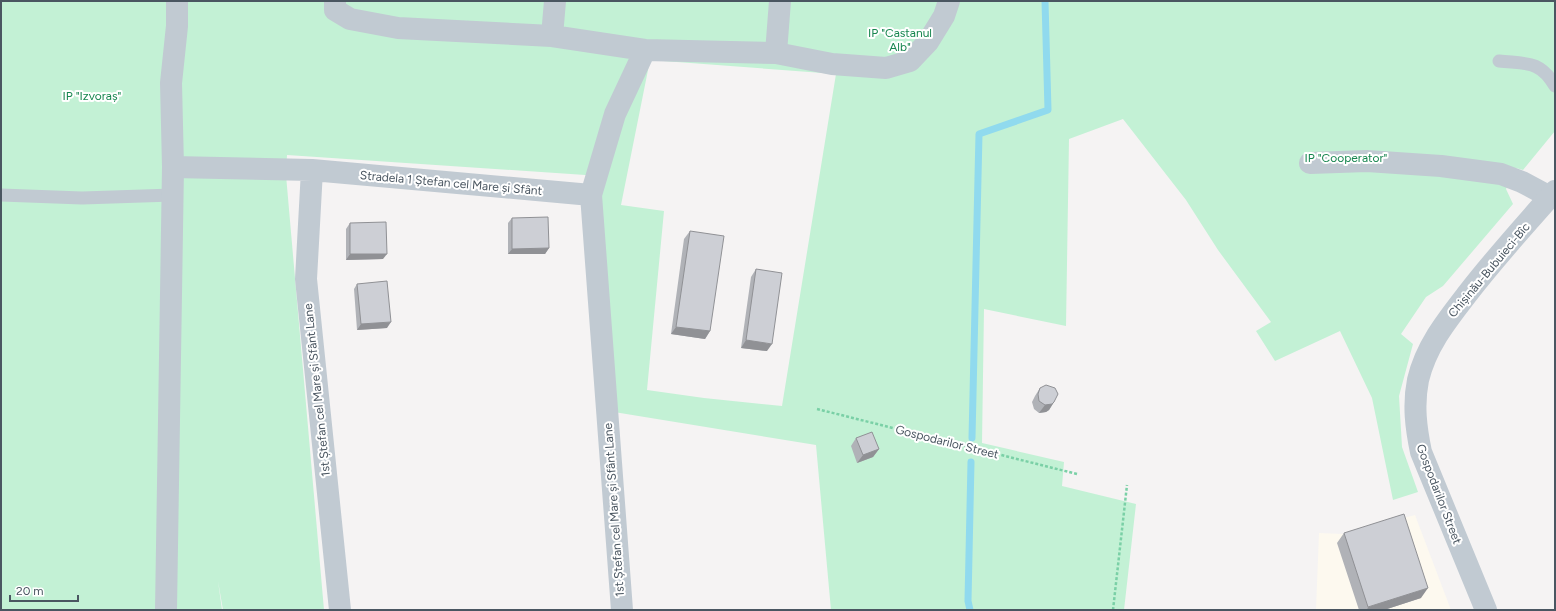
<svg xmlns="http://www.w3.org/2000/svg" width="1556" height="611" viewBox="0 0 1556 611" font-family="Figtree,sans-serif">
<rect width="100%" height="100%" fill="#f5f3f3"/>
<path fill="#fdf9ef" d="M1415,515L1451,610H1316L1319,533L1342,534Z"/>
<path fill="#c3f1d5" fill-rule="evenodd" d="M1,1H1555V131L1523,170L1516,168L1506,189L1513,204L1443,286L1426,297L1401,334L1413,344L1399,396L1402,447L1418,492L1393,500L1372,398L1340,331L1275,361L1256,331L1271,322L1218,250L1186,200L1123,119L1069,139L1066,326L984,309L982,443L1064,462L1062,486L1136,504L1124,610H831L816,445L614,412L600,176L287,155L286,175L324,610H223L218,581L222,610H1ZM650,60L836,74L782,406L704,398L647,390L664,211L621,205Z"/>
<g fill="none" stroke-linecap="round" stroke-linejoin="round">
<path stroke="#90daee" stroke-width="7" d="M972,438L979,134L1048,110L1045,1
M970,610L968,601L971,462"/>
<path stroke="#7ad0a6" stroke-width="2.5" stroke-dasharray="3 2" stroke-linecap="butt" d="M817,409L1077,474
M1113,610L1127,485"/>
<path stroke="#c1cad2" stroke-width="13" d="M1499,61C1526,64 1540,60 1555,86
M1,195L82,198L173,195"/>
<path stroke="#c1cad2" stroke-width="22" d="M335,1V10L350,19L398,28L552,36L645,50L776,53L832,64L886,68L910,61L928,42L944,16L949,1
M552,36L555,1
M776,53L780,1
M1310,163L1367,161L1441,166L1501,174L1522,182L1550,197
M173,167L312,170L591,195
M312,170L306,279L340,610
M166,610L173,167L171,83L177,26V1
M622,610L591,195L615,114L645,50"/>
<path stroke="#c1cad2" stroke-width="22" d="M1486,610L1421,452C1416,428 1413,405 1418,380C1426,346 1447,320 1468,293C1495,258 1525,225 1555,191"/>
</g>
<path fill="#b0b2b7" d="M512,218L549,248L545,254H508V223Z
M350,223L383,259L346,260V229Z
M690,231L710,331L705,339L671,334L684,239Z
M756,269L767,351L741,348L751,277Z
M357,284L387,328L357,330L354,289Z
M1040,388L1054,402L1049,410L1046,412L1039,413L1034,409L1032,402L1035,396Z
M856,438L879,449L873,457L857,463L851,446Z
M1344,533L1421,598L1384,610H1359L1337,543Z"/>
<path fill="#909195" d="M549,248L545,254H508L512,249Z
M350,254H387L383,259L346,260Z
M391,322L387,328L357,330L361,324Z
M676,327L710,331L705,339L671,334Z
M746,340L772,344L767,351L741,348Z
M1054,402L1049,410L1046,412L1039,413L1045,405Z
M879,449L873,457L857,463L863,455Z
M1428,588L1421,598L1384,610H1367L1368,607Z"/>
<path fill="#cdcfd5" stroke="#909195" d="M548,217L549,248L512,249V218Z
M386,222L387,254H350V223Z
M690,231L724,236L710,331L676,327Z
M756,269L782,273L772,344L746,340Z
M387,281L391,322L361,324L357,284Z
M1046,385L1055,388L1058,394L1054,402L1052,404L1045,405L1039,401L1038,394L1040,388Z
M872,432L879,449L863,455L856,438Z
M1404,514L1428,588L1368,607L1344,533Z"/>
<g text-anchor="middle" stroke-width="4" stroke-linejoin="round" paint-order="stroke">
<g font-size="12" fill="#17864f" stroke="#fff">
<text x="900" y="37">IP "Castanul<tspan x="900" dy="14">Alb"</tspan></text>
<text x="92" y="100">IP "Izvoraș"</text>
<text x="1346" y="162">IP "Cooperator"</text>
</g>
<g font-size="12" fill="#4a5661" stroke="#fff">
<text transform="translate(451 183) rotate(5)" y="4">Stradela 1 Ștefan cel Mare și Sfânt</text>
<text transform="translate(1489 270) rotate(-50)" y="4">Chișinău-Bubuieci-Bîc</text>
<text transform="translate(317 390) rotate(-96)" y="4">1st Ștefan cel Mare și Sfânt Lane</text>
<text transform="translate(947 442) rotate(14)" y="4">Gospodarilor Street</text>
<text transform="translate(1439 494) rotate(69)" y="4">Gospodarilor Street</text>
<text transform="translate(614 510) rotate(-94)" y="4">1st Ștefan cel Mare și Sfânt Lane</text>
</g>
</g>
<rect width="1556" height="611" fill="none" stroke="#4a5661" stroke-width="4"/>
<path d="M10 595v6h68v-6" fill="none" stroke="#4a5661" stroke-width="2"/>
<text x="16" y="595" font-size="12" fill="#4a5661" stroke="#ffffff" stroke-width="3" paint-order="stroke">20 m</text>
</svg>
